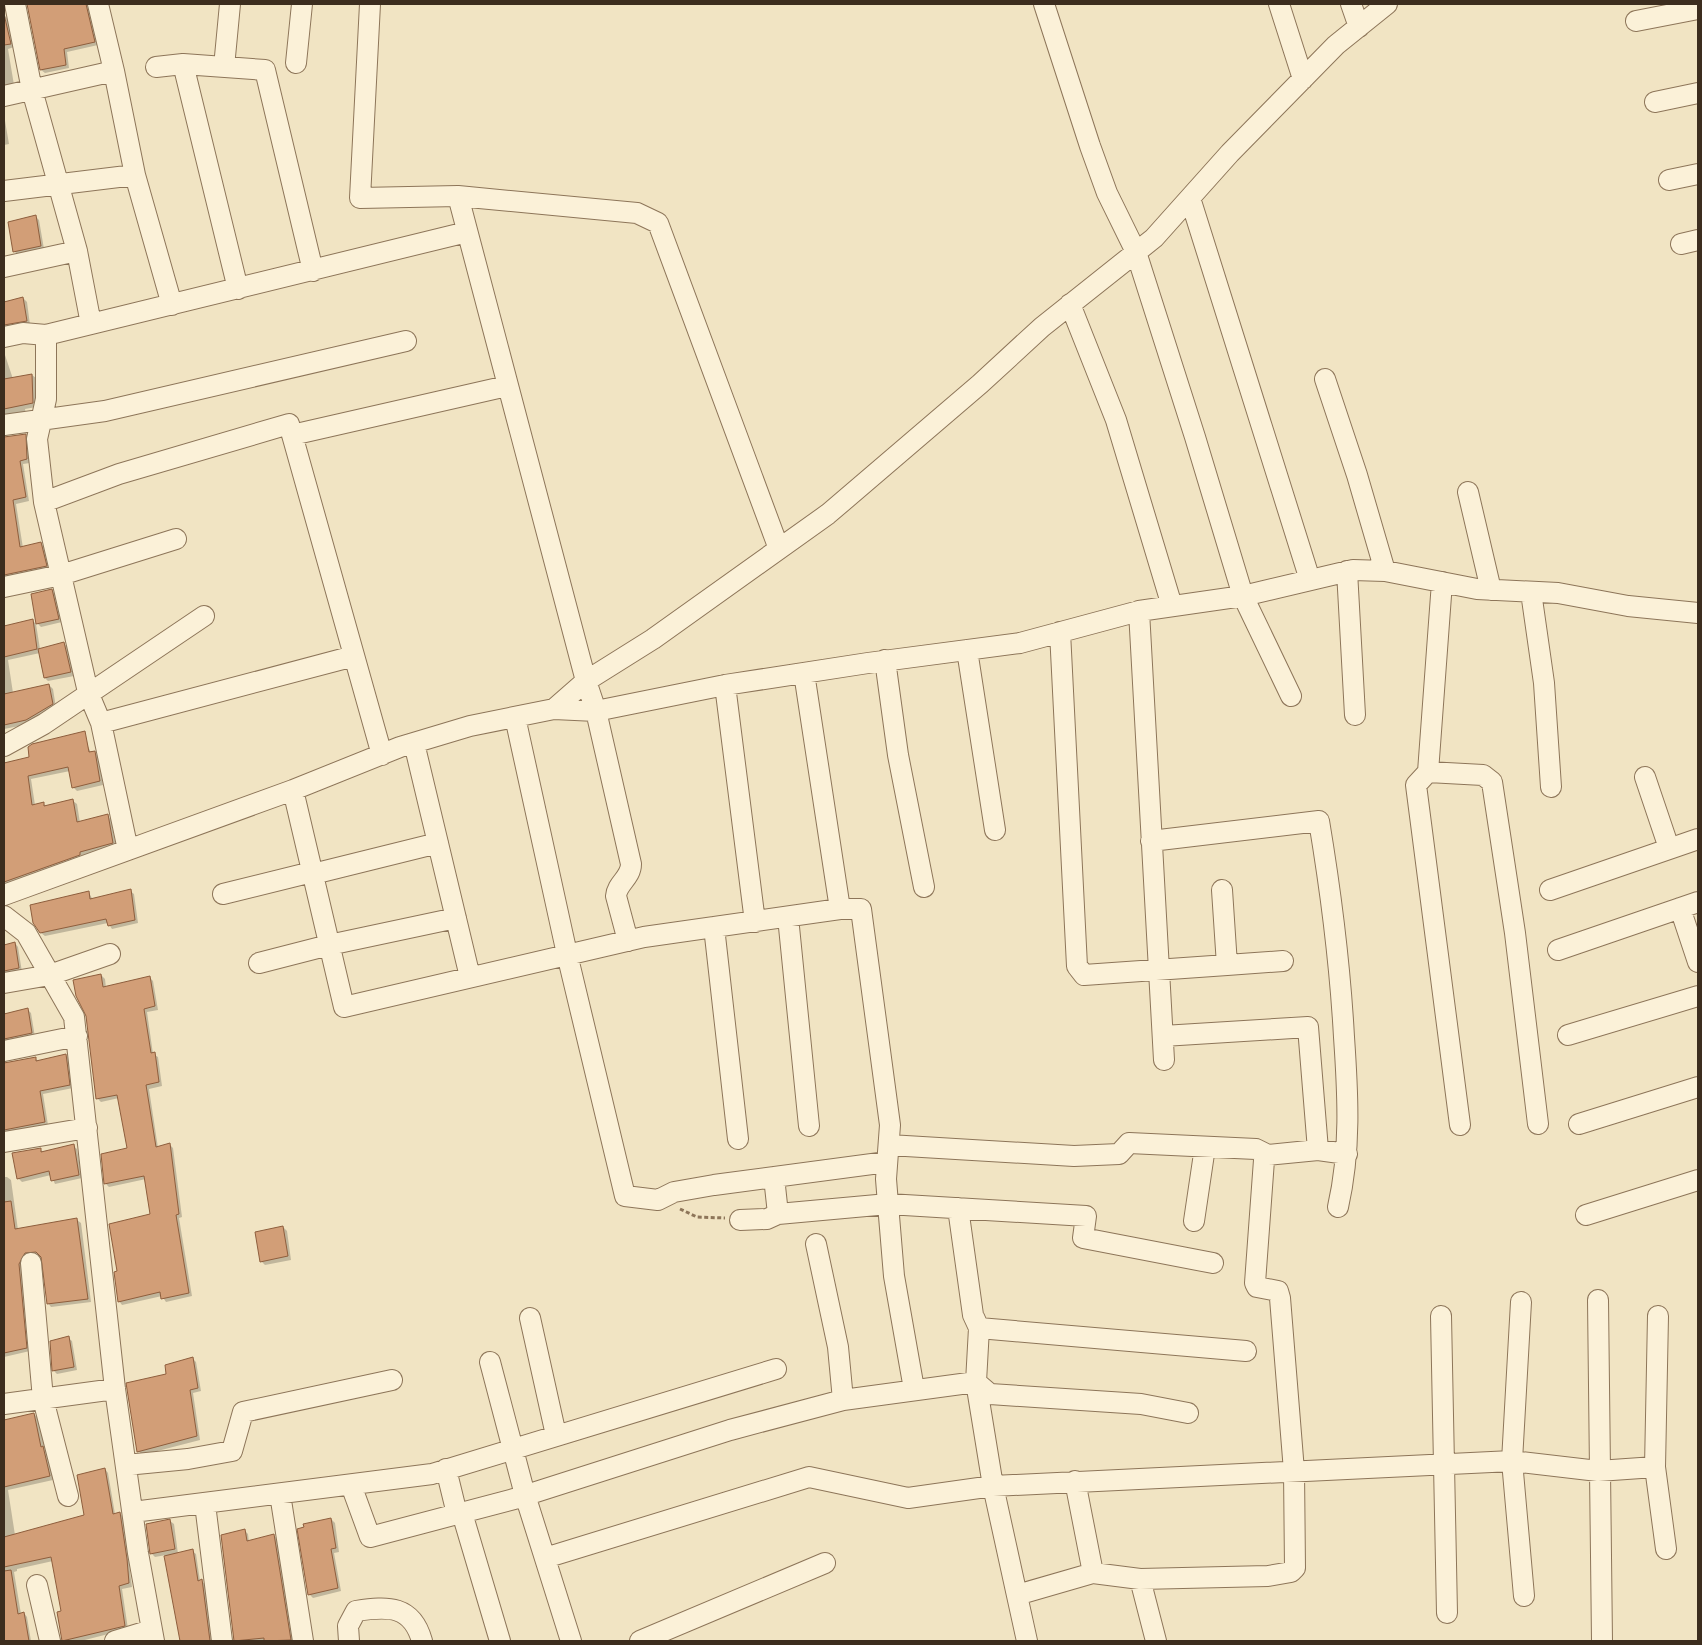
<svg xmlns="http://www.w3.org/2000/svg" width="1702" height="1645" viewBox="0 0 1702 1645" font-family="'Libre Baskerville',serif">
<rect width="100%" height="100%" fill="#f1e4c3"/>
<path fill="#0003" d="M28,4H87L98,45L67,52L69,68L45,73L41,70Z
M4,15L8,19L14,47L8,49L14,85L4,88Z
M4,115L9,144L4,145Z
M36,217L39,220L44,249L18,255L14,251Z
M23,298L27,302L30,325L4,330V303Z
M4,352L13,379L32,375L36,378V407L25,409L26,414L4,418Z
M25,435L29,439L30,463L23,464L29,501L16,504L23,548L41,543L44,547L50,569L4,580V437Z
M52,590L55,594L62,622L41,627L37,623Z
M32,620L36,624L40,649L64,644L68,647L74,676L48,681L45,678L40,653L8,660L13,693L49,685L53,689L56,708L30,724L4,729V627Z
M87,744L91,753L94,752L98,756L103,785L77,791L73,787L70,771L31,779L35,805L43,803L47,807L73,801L77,804L80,823L108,816L111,820L116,846L4,886V764Z
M130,891L134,894L138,923L112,929L108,923L45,936L41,933L89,893L93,900Z
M15,943L18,947L22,972L4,976V946Z
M101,975L105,979L106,988L149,977L153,981L158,1010L147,1012L153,1054L158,1057L162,1086L149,1089L158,1148L170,1145L173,1148L182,1217L179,1218L192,1296L166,1302L162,1296L122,1305L119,1301V1272L152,1215L146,1179L109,1187L106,1184L129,1149L119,1098L101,1102L98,1099Z
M28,1010L31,1013L35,1037L4,1044V1014Z
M66,1055L69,1059L73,1088L43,1094L48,1125L4,1135V1063L35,1058L39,1062Z
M73,1146L77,1149L82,1178L55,1184L51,1175L22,1182L18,1178L40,1149L44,1153Z
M4,1177H7L11,1180L18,1230L77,1220L81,1223L91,1302L51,1307L48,1303L42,1258L35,1254L30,1351L4,1357Z
M283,1227L287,1231L291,1260L265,1265L262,1262L257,1233Z
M68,1338L72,1341L77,1370L57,1374L54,1371L51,1342Z
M193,1359L196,1362L201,1391L193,1393L200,1440L142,1455L139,1451L168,1375Z
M34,1414L38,1418L53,1480L8,1490L15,1535L86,1516L105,1469L108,1473L115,1514L120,1513L123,1517L132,1587L122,1589L128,1629L81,1641H64L59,1613L63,1612L53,1561L17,1569V1571L14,1572L21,1614L24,1613L27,1617L31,1641H4V1421Z
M331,1519L335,1523L339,1552L334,1553L341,1591L313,1598L309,1594Z
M170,1521L174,1524L178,1554L192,1551L196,1554L200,1581L206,1584L213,1641H181L166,1555L155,1557L151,1553Z
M244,1530L248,1534L249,1542L274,1536L278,1539L293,1641H235Z"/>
<path fill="#d29e77" stroke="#8e5e3d" d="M27,4H86L95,42L64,49L66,65L40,70Z
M4,14L11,44L4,45Z
M36,215L41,246L13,252L8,222Z
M23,297L27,321L4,325V302Z
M32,374L33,403L4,409V379Z
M26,434L27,459L20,461L26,497L13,500L20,547L41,542L47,566L4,575V437Z
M52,589L59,619L36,624L31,594Z
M33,619L37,649L4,657V626Z
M64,642L71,672L44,678L38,649Z
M49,684L53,704L26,720L4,725V694Z
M85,731L89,752L95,751L100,781L72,788L68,767L28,776L32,805L44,802V806L73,799L77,822L108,814L113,843L80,852V855L4,882V763L29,757L28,747L32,744Z
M131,889L135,920L108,926L106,919L40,933L33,923L30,905L89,891L90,899Z
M15,942L19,968L4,971V945Z
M101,974L103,987L150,976L155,1006L144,1009L151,1053L155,1052L159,1082L146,1085L156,1147L170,1143L179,1214L176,1215L189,1293L161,1299L160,1292L118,1302L114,1272L117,1271L109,1224L150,1214L144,1176L104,1184L101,1154L127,1148L117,1095L96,1099L86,1016L76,996L73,980Z
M28,1008L32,1033L4,1039V1014Z
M66,1054L70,1085L40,1091L45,1122L4,1130V1063L36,1057V1061Z
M74,1144L79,1175L51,1181L49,1171L17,1179L12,1153L41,1148V1152Z
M11,1201L15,1229L77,1218L88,1299L47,1304L41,1257L36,1252L25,1253L19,1264L27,1348L4,1353V1202Z
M283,1226L288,1256L260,1262L255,1232Z
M69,1336L74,1367L52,1371L50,1341Z
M193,1357L198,1388L190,1390L197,1436L137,1452L126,1383L166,1374L165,1365Z
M34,1413L41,1447L43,1446L50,1476L4,1487V1420Z
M105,1468L113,1514L120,1512L127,1559L129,1583L119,1586L125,1626L62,1641L57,1612L61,1611L51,1557L4,1567V1537L84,1515L77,1475Z
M331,1518L336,1548L331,1549L338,1588L308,1595L297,1529L304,1527L303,1524Z
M170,1519L175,1549L150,1554L146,1524Z
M245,1529L247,1541L274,1534L291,1640L264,1641V1638L234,1641L221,1535Z
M193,1549L198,1581L202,1579L210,1641H180L164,1556Z
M11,1570L18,1614L24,1612L29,1641H4V1571Z"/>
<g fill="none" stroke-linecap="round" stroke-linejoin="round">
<defs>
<path id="minor" d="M15,4L32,90L77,251L91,324
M98,4L114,71
M370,4L360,198L458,196L637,213L658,223L779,549
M1044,4L1090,146L1107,193L1136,252L1195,437L1243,596L1291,696
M1279,4L1303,79
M1351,4L1359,27
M1636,21L1698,9
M296,63L302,4
M156,67L183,64
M224,67L230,4
M4,96L114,71L135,175
M1655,102L1698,93
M1669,180L1698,174
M4,191L135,175L172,305
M458,196L586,681L596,711L725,685L868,663L1020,643L1139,611L1243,596L1353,570L1385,571L1477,589L1558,593L1628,606L1698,613
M1190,198L1310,580
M1681,244L1698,240
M4,267L77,251
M238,289L183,64L265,70L313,271
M1070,304L1116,420L1172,606
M46,335V399L37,439L44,502L88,692L101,723L128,850
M4,337L23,333L46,335L467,232
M1325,379L1357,475L1385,571
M4,425L105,411L406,341
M292,435L507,386
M1468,492L1491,590
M44,502L119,474L289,424L382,755
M1347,571L1355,715
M1442,582L1428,772L1416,785L1460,1125
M4,587L61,575L176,539
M1531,592L1544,683L1551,787
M1139,611L1164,1060
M1060,632L1077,966L1084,975L1227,965L1222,890
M967,650L995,830
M885,660L898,755L924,887
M725,685L755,922
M554,709L596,711L631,864C631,878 617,883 616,896L628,941
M515,717L567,954L625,1196L658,1200L674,1192L714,1185L887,1162
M101,723L354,656
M414,743L470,977
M4,746L44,724L204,616
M1428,772L1483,775L1492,782L1515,933L1538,1124
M1645,777L1669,848
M293,790L344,1007L644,937L840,909L804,673
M1151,841L1319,821C1331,893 1340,964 1344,1037C1348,1095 1351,1150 1338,1207
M313,874L438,843
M1550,890L1698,839
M223,894L312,872
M4,895L293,790L400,747L470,726L554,709L586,681L653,639L828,514L980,384L1042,327L1154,238L1230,153L1336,45L1387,4
M1680,908L1698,962
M840,909H861L890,1125L886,1179L888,1204L1086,1216L1083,1238L1213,1263
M4,916L26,933L74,1017L115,1389L138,1553L154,1641
M788,917L809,1126
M714,927L738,1139
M1558,950L1698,902
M259,963L329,945L456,918
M1227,965L1283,961
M4,983L50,975L110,954
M1568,1035L1698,996
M1163,1036L1308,1027L1318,1150
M4,1051L77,1036
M1579,1124L1698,1087
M4,1142L87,1128
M889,1145L1074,1156L1119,1154L1129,1143L1256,1149L1268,1155L1318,1150L1347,1154
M774,1177L778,1214L888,1204L894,1276L914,1389
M958,1208L973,1315L979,1328L976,1382L993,1486L1027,1641
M1586,1215L1698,1180
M740,1220L767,1219L778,1214
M1194,1221L1205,1147
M816,1244L838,1347L843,1400
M31,1263L43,1399L68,1496
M1598,1300L1602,1641
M1521,1302L1512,1461L1524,1596
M1441,1316L1447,1613
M1658,1316L1655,1467L1666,1549
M530,1318L556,1435
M979,1328L1246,1351
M490,1362L525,1495L571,1641
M4,1404L115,1389
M126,1465L188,1459L232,1451L243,1412L392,1380
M446,1469L457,1514
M1075,1481L1093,1573
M351,1485L370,1537L514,1499L730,1430L843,1400L976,1382L990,1394L1141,1404L1188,1413
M280,1494L303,1641
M205,1504L222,1641
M133,1512L432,1474L776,1369
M462,1513L500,1641
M545,1558L809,1477L908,1498L993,1486L1512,1461L1598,1471L1655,1467
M1140,1579L1156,1641
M37,1585L50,1641
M1017,1595L1093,1573L1140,1579L1268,1576L1291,1572L1295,1568L1294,1471L1280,1298L1278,1291L1257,1287L1255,1283L1264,1160L1268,1155
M115,1641L151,1630
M349,1641L348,1626L356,1611C388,1606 412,1605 422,1641
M640,1641L825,1563"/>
</defs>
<use href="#minor" stroke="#8d7559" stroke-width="22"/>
<path stroke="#8d7559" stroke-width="3" stroke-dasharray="4 2.5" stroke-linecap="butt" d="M680,1209L697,1217L725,1218"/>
<use href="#minor" stroke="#fbf1d8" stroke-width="20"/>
</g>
<rect width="1702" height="1645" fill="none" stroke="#3c2d1e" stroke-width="10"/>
</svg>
